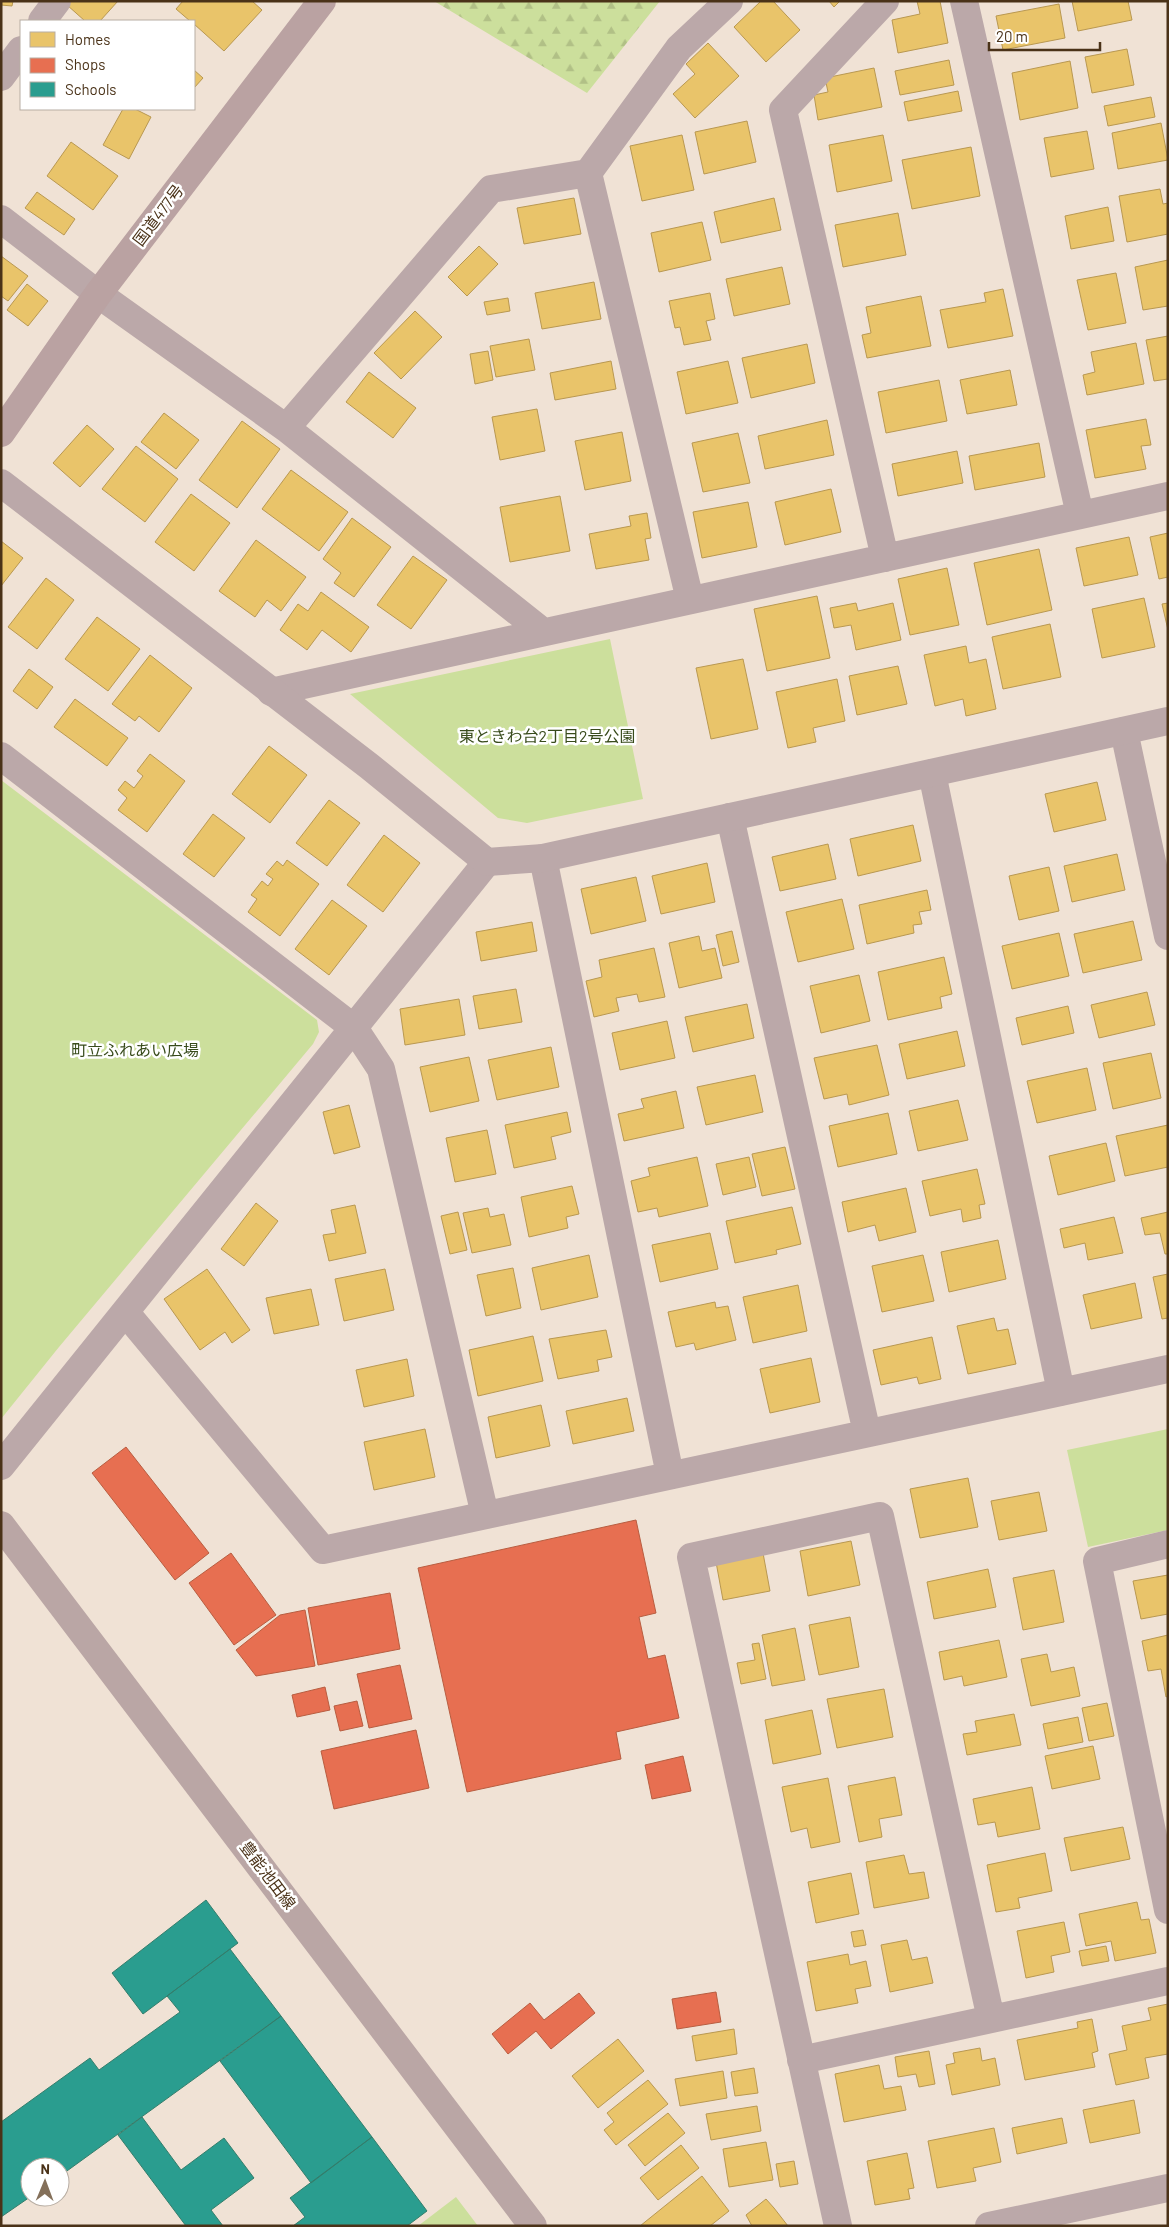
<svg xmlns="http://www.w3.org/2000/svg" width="1169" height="2227" viewBox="0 0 1169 2227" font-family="Barlow,'Noto Sans JP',sans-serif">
<defs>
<pattern id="forest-firs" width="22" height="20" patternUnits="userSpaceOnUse" patternTransform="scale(1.25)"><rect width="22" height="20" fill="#ccdf9c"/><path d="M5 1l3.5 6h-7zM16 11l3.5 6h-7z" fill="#b1c086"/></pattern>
</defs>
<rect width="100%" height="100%" fill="#f0e2d5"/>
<path fill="#ccdf9c" d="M610,639L643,799L527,823L498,818L350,694Z
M1,780L317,1020L319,1032L313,1044L59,1347L1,1419Z
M1168,1429V1530L1088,1547L1067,1450Z
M456,2197L478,2226H418Z"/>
<path fill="url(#forest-firs)" d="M434,1H660L587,93Z"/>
<path fill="#e9c46a" stroke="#b99851" d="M1,1H13L12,6L1,5Z
M70,1H118L100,21H85L67,5Z
M183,1H252L262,10L224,51L194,24V21H190L176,9Z
M761,1H773L800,30L766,62L734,27Z
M829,1H840L834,7Z
M917,1H940L948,43L898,53L892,20L920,14Z
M1072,1H1128L1132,20L1078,31Z
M1059,4L1065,38L1003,50L996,16Z
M708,43L739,76L695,118L673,94L695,74L686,64Z
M1127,49L1134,85L1092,93L1085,57Z
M949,60L954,85L900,95L895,71Z
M1070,61L1078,108L1020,120L1012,73Z
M874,68L882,107L818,120L814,95L828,92L825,78Z
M194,70L203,78L194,88Z
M958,91L962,111L908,121L904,102Z
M1151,97L1155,117L1108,126L1104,106Z
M123,109H135L151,117L129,159L103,145Z
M747,121L756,162L704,174L695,132Z
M1161,123L1168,160L1118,169L1112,133Z
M1087,131L1094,169L1051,177L1044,138Z
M682,135L694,190L642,201L630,146Z
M883,135L892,181L837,192L829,145Z
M71,142L118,176L93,210L47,176Z
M971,147L980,196L912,209L902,160Z
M1160,189L1163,204L1168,203V234L1127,242L1119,196Z
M37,192L75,219L64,235L25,208Z
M574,198L581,234L524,244L517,208Z
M774,198L781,230L721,243L714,212Z
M1108,207L1114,241L1071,249L1065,216Z
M898,213L906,255L843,267L835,225Z
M702,222L711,260L659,272L651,233Z
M479,246L498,264L467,296L448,277Z
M1,256L28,276L8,301L1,296Z
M1168,260V306L1143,310L1135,267Z
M782,267L790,304L734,316L726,279Z
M1116,273L1126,323L1088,330L1077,280Z
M594,282L601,319L542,329L535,293Z
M27,284L48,301L28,326L7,310Z
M1003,289L1013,336L948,348L940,310L986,302L984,293Z
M710,293L715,319L706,321L711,340L684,345L680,327L675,328L669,301Z
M921,296L931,346L867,358L862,335L871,333L866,307Z
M508,298L510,311L487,315L484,302Z
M415,311L442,337L401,379L374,353Z
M1168,336V379L1154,381L1146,340Z
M529,339L535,370L496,377L490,346Z
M1136,343L1144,384L1087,395L1083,375L1095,372L1091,352Z
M807,344L815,383L751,398L742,358Z
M488,351L493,380L475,384L470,354Z
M611,361L616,389L555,400L550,373Z
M728,361L738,403L686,414L677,372Z
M1010,370L1017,405L967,414L960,380Z
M369,372L416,408L393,438L346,402Z
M939,380L947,421L886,433L878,392Z
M537,409L545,451L500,460L492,417Z
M164,413L199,440L176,469L141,442Z
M1146,419L1151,445L1141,446L1146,469L1095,478L1086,430Z
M827,420L834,455L765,469L758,436Z
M242,421L280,449L237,508L199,480Z
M87,425L114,449L80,487L53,463Z
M622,432L631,481L585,490L575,441Z
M738,433L750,483L703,492L692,443Z
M1039,443L1045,477L975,490L969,456Z
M136,446L178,479L145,522L102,489Z
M957,451L963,483L898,496L892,464Z
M291,470L348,512L319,551L262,509Z
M831,489L841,532L785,545L775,502Z
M191,494L230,523L194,571L155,542Z
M560,496L570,551L510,562L500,507Z
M748,502L757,547L702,558L693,512Z
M647,513L651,538L645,539L649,560L596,569L589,534L631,526L629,516Z
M352,518L391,547L354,597L334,583L341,573L323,559Z
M1168,533V577L1159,579L1150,537Z
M1129,537L1138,575L1084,586L1076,548Z
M256,540L306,577L281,611L267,600L255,617L219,591Z
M1,541L23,558L1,586Z
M1039,549L1052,610L987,625L974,563Z
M413,556L447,580L411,629L377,605Z
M947,568L959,625L910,635L898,579Z
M46,578L74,600L37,649L8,627Z
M321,592L369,627L351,652L322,630L307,650L280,630L298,604L308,611Z
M817,596L830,658L767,671L754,609Z
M1144,598L1155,647L1102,658L1092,609Z
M856,603L858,611L893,603L901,640L856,650L851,625L834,628L830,608Z
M1168,603V630L1162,604Z
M97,617L140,649L108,691L65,659Z
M1050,624L1061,677L1003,689L992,637Z
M966,646L969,663L986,659L996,709L966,716L963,699L935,706L924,655Z
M150,655L192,688L159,732L139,716L135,721L112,704Z
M743,659L758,729L711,739L696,668Z
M898,666L907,704L857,715L849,676Z
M29,669L53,687L37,709L13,691Z
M837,679L845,721L813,728L816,742L788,748L776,692Z
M75,699L128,738L107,766L54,727Z
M269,746L307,775L270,823L232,794Z
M150,754L185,781L147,832L118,810L127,798L118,790L125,781L134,788L143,776L137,771Z
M1097,782L1106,820L1054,832L1045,794Z
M329,800L360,823L327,866L296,843Z
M213,814L245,838L214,877L183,854Z
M913,825L921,861L858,876L850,839Z
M384,835L420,863L383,912L347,885Z
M828,844L836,879L780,891L772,857Z
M1117,854L1125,890L1072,902L1064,866Z
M287,860L319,884L280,936L248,912L257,899L251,895L262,881L268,886L273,879L266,874L277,861L283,866Z
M707,863L715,902L661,914L652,876Z
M1049,867L1059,911L1019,920L1009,876Z
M636,877L646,921L591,934L581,889Z
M927,890L931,910L919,912L922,924L913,925L914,933L867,944L859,905Z
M842,899L854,949L798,962L786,912Z
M332,900L367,926L329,975L295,949Z
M1133,921L1142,960L1083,973L1074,934Z
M532,922L537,951L481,961L476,932Z
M732,931L739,962L723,966L716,935Z
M1059,933L1069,976L1012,989L1002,946Z
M699,936L702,951L715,948L722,978L679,988L669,943Z
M654,948L665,997L639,1002L637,994L616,998L619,1011L594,1017L586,981L602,977L599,960Z
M944,957L952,994L940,997L942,1008L888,1020L878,972Z
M859,975L870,1021L821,1033L810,986Z
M516,989L522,1022L479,1029L473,996Z
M1147,992L1155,1025L1099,1038L1091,1005Z
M459,999L465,1035L405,1045L400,1009Z
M747,1004L754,1038L693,1052L685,1017Z
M1068,1006L1074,1033L1022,1045L1016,1018Z
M667,1021L675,1058L620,1070L612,1033Z
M957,1031L965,1066L907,1079L899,1044Z
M877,1045L889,1095L849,1105L847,1094L824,1099L814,1058Z
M551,1047L559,1087L497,1100L488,1060Z
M1151,1053L1161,1098L1113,1109L1103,1063Z
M469,1057L479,1101L430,1112L420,1067Z
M1087,1068L1096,1110L1037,1123L1027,1081Z
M755,1075L763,1112L706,1125L697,1087Z
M676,1091L684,1128L624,1141L618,1114L644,1108L641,1099Z
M958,1100L968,1140L918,1151L909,1111Z
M349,1105L360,1147L334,1154L323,1112Z
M567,1112L571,1132L551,1137L556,1159L514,1168L505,1125Z
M888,1113L897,1154L838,1167L829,1126Z
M1168,1125V1167L1125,1176L1116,1136Z
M487,1130L496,1174L455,1182L446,1138Z
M1106,1143L1115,1181L1058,1195L1049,1156Z
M785,1147L795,1189L762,1196L752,1154Z
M697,1157L708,1206L659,1217L657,1208L638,1212L631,1181L650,1176L648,1168Z
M749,1157L756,1187L723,1195L716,1164Z
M977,1169L985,1204L979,1205L981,1218L963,1222L961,1209L930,1216L922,1181Z
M572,1186L579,1214L566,1217L568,1228L529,1237L521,1197Z
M906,1188L916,1232L879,1241L875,1225L848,1232L842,1202Z
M256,1203L278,1221L244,1266L221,1249Z
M355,1205L366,1253L329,1261L323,1235L336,1233L331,1210Z
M792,1207L801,1244L776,1250L777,1254L735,1263L726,1221Z
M488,1208L490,1217L504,1214L511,1245L472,1253L463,1213Z
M458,1212L467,1250L450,1254L441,1216Z
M1168,1212V1254H1165L1160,1233L1145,1235L1141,1218Z
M1114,1217L1123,1253L1088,1260L1085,1243L1064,1248L1060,1229Z
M710,1233L718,1269L660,1282L652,1245Z
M998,1240L1006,1279L949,1292L941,1252Z
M589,1255L598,1297L541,1310L532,1268Z
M923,1255L934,1301L882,1312L872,1266Z
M513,1268L521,1308L486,1316L477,1275Z
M207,1269L250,1330L232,1343L225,1332L200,1350L164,1299Z
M385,1269L394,1310L344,1321L335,1279Z
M1168,1274V1318L1162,1319L1153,1277Z
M1135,1283L1142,1318L1091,1329L1083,1295Z
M798,1285L807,1331L753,1343L743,1297Z
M311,1289L319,1325L274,1334L266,1298Z
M715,1302L716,1308L728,1306L736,1340L696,1350L694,1343L676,1347L668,1312Z
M994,1318L997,1331L1008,1329L1016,1364L968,1374L957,1326Z
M606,1330L612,1357L597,1360L599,1371L558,1379L549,1339Z
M533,1336L543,1381L478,1396L469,1350Z
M932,1337L941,1379L919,1384L917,1377L881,1385L873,1350Z
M811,1358L820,1402L770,1413L760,1369Z
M407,1359L414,1396L364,1407L356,1370Z
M627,1398L634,1431L573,1444L566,1411Z
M541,1405L550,1446L496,1458L488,1417Z
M425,1429L435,1477L374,1490L364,1442Z
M968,1478L978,1527L920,1538L910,1489Z
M1039,1492L1047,1531L999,1540L991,1501Z
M851,1541L860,1585L808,1596L800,1551Z
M763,1553L770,1591L723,1600L716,1562Z
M988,1569L996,1607L934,1619L927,1582Z
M1054,1570L1064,1622L1023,1630L1013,1578Z
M1168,1575V1614L1141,1619L1133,1581Z
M850,1617L859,1667L819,1675L809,1625Z
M795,1628L805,1680L772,1686L762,1635Z
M1168,1635V1696L1166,1697L1161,1669L1148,1671L1142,1641Z
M999,1640L1007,1677L964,1686L962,1676L944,1680L939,1652Z
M759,1643L766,1679L741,1684L737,1663L755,1660L752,1644Z
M1047,1654L1051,1672L1074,1667L1080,1696L1031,1706L1021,1659Z
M884,1689L893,1737L837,1748L827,1699Z
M1107,1703L1114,1736L1089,1741L1082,1708Z
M812,1710L821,1754L773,1764L765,1720Z
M1014,1714L1021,1745L967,1755L963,1734L977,1732L975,1721Z
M1078,1717L1083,1742L1048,1749L1043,1724Z
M1093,1746L1100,1779L1052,1789L1045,1756Z
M895,1777L902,1815L879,1819L882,1837L859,1842L848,1786Z
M828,1778L840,1842L811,1848L807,1828L791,1832L782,1787Z
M1032,1787L1040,1829L998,1837L995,1822L978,1825L973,1799Z
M1123,1827L1130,1859L1071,1871L1064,1838Z
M1045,1853L1052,1891L1018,1898L1020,1908L996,1912L987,1865Z
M904,1855L909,1874L924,1872L929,1898L874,1908L866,1862Z
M851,1873L859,1914L816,1923L808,1882Z
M1137,1902L1141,1920L1149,1919L1156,1953L1115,1961L1111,1941L1086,1946L1079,1914Z
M1064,1922L1070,1952L1051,1956L1054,1972L1026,1978L1017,1931Z
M863,1930L866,1945L854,1947L851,1932Z
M907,1940L912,1960L927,1957L933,1983L890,1992L881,1945Z
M1106,1946L1109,1961L1082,1966L1079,1951Z
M848,1954L850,1965L866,1961L871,1986L855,1989L858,2003L816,2011L807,1962Z
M1168,2004V2054L1145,2058L1149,2078L1116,2085L1109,2054L1127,2050L1122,2026L1151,2020L1148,2008Z
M1092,2019L1098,2051L1092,2053L1095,2067L1025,2080L1017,2040L1078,2028L1077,2022Z
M734,2029L737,2054L696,2061L692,2036Z
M618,2039L644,2071L598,2108L572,2076Z
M980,2048L982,2061L995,2058L1000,2085L952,2095L946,2065L955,2063L953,2053Z
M929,2051L935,2084L919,2087L916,2074L898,2077L895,2057Z
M879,2065L884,2089L901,2086L906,2110L844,2122L835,2074Z
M754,2068L758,2093L735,2096L731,2072Z
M723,2071L727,2098L680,2106L675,2079Z
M648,2080L668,2104L616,2145L604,2130L614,2122L607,2113Z
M1134,2100L1140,2133L1090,2143L1083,2110Z
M757,2106L761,2131L711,2140L706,2114Z
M668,2113L685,2133L645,2166L628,2145Z
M1062,2118L1067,2143L1017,2154L1012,2128Z
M994,2128L1001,2162L973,2168L976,2181L937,2188L928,2141Z
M766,2142L773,2180L729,2187L723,2149Z
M681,2145L699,2168L658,2200L640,2178Z
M907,2153L914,2188L908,2189L910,2199L875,2205L867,2161Z
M794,2161L798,2184L780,2187L776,2164Z
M702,2176L729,2211L710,2226H640Z
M766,2199L774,2208L788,2226H752L746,2215Z"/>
<path fill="#e76f51" stroke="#b85d40" d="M126,1447L209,1553L175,1580L92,1473Z
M636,1520L656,1613L639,1617L648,1659L665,1655L679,1718L616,1732L621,1759L467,1792L418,1568Z
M231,1553L276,1615L234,1645L189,1583Z
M390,1593L400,1649L318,1665L308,1608Z
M305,1610L315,1666L256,1676L236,1650L280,1615Z
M400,1665L412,1719L369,1728L357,1674Z
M325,1687L330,1710L297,1717L292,1695Z
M357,1701L363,1726L340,1731L334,1706Z
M416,1730L429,1788L334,1809L321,1751Z
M683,1756L691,1791L652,1799L645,1765Z
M716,1992L721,2022L677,2029L672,1999Z
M579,1993L595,2013L551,2049L536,2031L508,2054L492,2034L530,2003L544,2020Z"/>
<path fill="#2a9d8f" stroke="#347d6b" d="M206,1900L238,1943L143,2014L112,1973Z
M230,1949L281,2016L60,2176V2167H30V2197L1,2217V2122L90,2058L99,2070L180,2012L167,1996Z
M281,2016L372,2137L311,2183L220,2061Z
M142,2117L181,2170L224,2138L254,2178L211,2210L223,2226H186L118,2135Z
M372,2137L427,2211L407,2226H293L305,2217L290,2198Z"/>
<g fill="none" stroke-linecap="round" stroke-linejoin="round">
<path stroke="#bba8a9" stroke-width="28" d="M964,1L1080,515
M42,21L57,1
M1,77L21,50
M588,173L679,48L729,1
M1,219L98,294L286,428L543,632
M286,428L491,189L588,173L690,600
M885,558L783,110L885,1
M271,692L1168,496
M1124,731L1168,936
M1,756L354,1028L381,1069L485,1515
M932,773L1061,1392
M730,817L867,1433
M543,858L670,1475
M126,1313L323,1550L1168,1369
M1,1466L487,862
M1168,1544L1097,1561L1168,1910
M801,2060L1168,1981
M838,2226L691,1557L880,1516L991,2019
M989,2226L1168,2188"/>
<path stroke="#bba8a9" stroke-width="28" d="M1,483L369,766L487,862L543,858L1168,721"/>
<path stroke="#baa6a5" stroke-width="28" d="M1,1525L533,2226"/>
<path stroke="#baa2a2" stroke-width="28" d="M1,433L98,294L322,1"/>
</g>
<g text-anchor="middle" stroke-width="5" stroke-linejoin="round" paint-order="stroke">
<g font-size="16" fill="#4a3218" stroke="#fff">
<text transform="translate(158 215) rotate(-53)" y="6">国道477号</text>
<text transform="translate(268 1875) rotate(53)" y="6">豊能池田線</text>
</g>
<g font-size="16" fill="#384b1b" stroke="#fff">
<text x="547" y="742">東ときわ台2丁目2号公園</text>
<text x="135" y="1056">町立ふれあい広場</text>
</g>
</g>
<rect width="1169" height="2227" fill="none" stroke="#4a3218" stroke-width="5"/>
<rect x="20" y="20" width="175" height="90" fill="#ffffff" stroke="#b7ada3"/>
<rect x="30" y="32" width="25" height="15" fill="#e9c46a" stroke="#b7ada3"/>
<text x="65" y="45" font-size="15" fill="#4a3218">Homes</text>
<rect x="30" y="58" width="25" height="15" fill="#e76f51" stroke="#b7ada3"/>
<text x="65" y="70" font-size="15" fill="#4a3218">Shops</text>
<rect x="30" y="82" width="25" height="15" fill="#2a9d8f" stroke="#b7ada3"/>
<text x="65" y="95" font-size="15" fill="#4a3218">Schools</text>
<g transform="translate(45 2182) rotate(1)"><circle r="24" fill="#ffffff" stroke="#b7ada3"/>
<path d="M0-4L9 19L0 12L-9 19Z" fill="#84705a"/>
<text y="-8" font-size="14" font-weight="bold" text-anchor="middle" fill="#4a3218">N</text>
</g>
<path d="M989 42v8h111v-8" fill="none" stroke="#4a3218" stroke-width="2.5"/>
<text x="996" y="42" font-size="15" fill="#4a3218" stroke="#ffffff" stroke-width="4" paint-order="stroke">20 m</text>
</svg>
